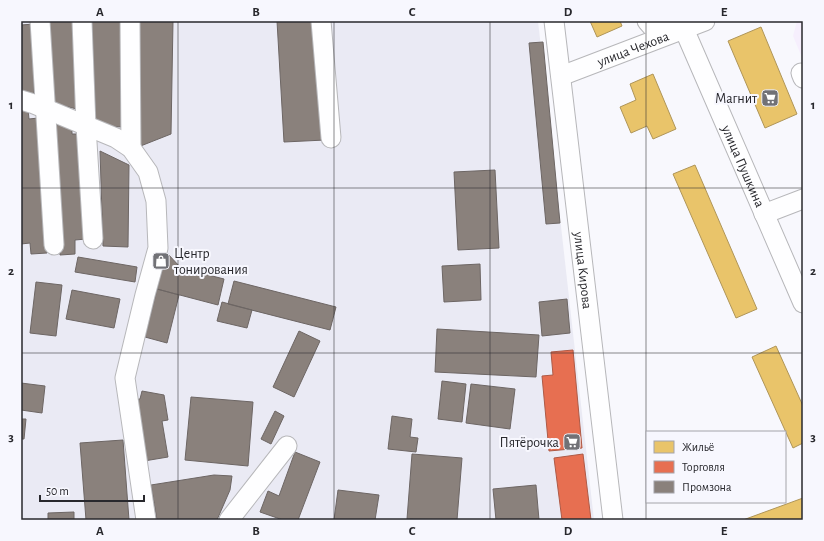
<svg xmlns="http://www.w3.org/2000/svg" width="824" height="541" viewBox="0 0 824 541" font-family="'Alegreya Sans',sans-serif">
<rect width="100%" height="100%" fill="#f8f8fd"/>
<path fill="#eaeaf4" d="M21,21H538L594,520H21Z"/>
<path fill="#f6effd" d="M797,21H803V60L793,36Z"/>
<path fill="#e9c46a" stroke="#af9558" d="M590,21H620L622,26L597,37Z
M761,27L797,114L765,128L728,41Z
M653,74L676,129L653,139L647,126L631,133L620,107L636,100L630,84Z
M695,165L757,309L736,318L673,174Z
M776,346L803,406V443L793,448L752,357Z
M803,498V520H743Z"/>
<path fill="#e76f51" stroke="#ae5a46" d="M573,350L582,448L549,451L542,376L553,375L551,352Z
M583,454L591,520H562L554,458Z"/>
<path fill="#8a817c" stroke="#6d6664" d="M46,21H76L81,110L52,103Z
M92,21H120L124,127L96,126Z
M139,21H173L171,134L138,147Z
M277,21H318L325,140L284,142Z
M34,24V97L21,93V25Z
M543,42L560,223L546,224L529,43Z
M21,109H28L29,119L38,118L47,253L31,254L30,243L21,244Z
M72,124V134H80L86,239L75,240V254L60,255L53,125Z
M100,151L129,165L128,247L103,246Z
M495,170L499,248L458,250L454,172Z
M167,253L181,268L224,279L218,305L157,289Z
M78,257L137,267L135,282L75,272Z
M480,264L481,300L444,302L442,266Z
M234,281L336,307L330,330L228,304Z
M36,282L62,285L56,336L30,333Z
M157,289L179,295L167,343L145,337Z
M72,290L120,299L114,328L66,319Z
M567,299L570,333L542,336L539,302Z
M222,302L252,310L247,328L217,321Z
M437,329L539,335L536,377L435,372Z
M299,331L320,341L294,397L273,387Z
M442,381L466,384L462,422L438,419Z
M21,383L45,386L42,413L21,410Z
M471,384L515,389L510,429L466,423Z
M142,391L164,395L168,420L162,421L168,457L144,461L134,400L140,399Z
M191,397L253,402L248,466L185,460Z
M275,411L284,416L271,444L261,439Z
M392,416L412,419L410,437L418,438L416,452L388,449Z
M21,419H26L24,439H21Z
M123,440L129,520H86L80,443Z
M295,452L320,462L298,520H283L260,512L268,491L279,496Z
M412,454L462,458L457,520L407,519Z
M214,475L232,476L230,490L217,520H157L151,485Z
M536,485L539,520H496L493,489Z
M338,490L379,495L375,520H334Z
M74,512V520H48V513Z"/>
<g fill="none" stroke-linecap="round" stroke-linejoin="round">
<defs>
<g id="minor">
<path d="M40,21L54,245"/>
<path d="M82,21L86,126L93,239"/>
<path d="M130,21L131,148"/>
<path d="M321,21L331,138"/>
<path id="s1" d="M554,21L613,520"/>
<path id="s2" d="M647,21L654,29C667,30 671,21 684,29L803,303"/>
<path d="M801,73L803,78"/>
<path id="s3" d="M561,76L705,21"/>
<path d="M21,100L34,104L116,138L131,148L148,172L156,201L158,248L145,295L125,378L146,520"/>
<path d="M764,214L803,199"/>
<path d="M229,520L287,446"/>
</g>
</defs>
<use href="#minor" stroke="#b7b7ba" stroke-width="21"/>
<use href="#minor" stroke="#fefeff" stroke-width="19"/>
</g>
<path fill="none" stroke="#28282d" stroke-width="1" stroke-opacity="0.55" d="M178,21V520M334,21V520M490,21V520M646,21V520M21,188H803M21,353H803"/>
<defs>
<symbol id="supermarket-square" viewBox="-11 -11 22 22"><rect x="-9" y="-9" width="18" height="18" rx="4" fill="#717176" stroke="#f7f7fe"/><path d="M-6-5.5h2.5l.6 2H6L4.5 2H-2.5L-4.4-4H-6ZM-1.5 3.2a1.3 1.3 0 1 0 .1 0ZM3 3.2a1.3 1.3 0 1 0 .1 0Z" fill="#fff"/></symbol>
<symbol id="shop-square" viewBox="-11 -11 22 22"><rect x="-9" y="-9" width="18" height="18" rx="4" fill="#717176" stroke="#f7f7fe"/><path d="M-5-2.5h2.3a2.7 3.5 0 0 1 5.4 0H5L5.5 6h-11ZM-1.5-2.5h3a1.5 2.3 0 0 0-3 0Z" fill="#fff"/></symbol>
</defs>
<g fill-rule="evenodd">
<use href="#supermarket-square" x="760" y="88" width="20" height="20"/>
<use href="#shop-square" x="151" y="251" width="20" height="20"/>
<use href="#supermarket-square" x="562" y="432" width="20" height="20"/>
</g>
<g text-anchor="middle" stroke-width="4" stroke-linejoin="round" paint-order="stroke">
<g font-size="14" fill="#28282d" stroke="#f7f7fe">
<text dy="5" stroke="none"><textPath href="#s3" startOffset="77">улица Чехова</textPath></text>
<text dy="5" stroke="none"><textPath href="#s2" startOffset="191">улица Пушкина</textPath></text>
<text dy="5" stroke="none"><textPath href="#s1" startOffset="251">улица Кирова</textPath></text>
</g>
<g font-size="14" fill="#28282d" stroke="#f7f7fe" text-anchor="end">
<text x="757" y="103">Магнит</text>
<text x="174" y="258" text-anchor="start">Центр<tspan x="174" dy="16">тонирования</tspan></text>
<text x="559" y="447">Пятёрочка</text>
</g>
</g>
<rect width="824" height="541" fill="none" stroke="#f7f7fe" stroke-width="44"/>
<rect x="646" y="431" width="140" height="72" fill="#f7f7fe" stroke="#a4a4aa"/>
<rect x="654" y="441" width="20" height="12" fill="#e9c46a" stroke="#a4a4aa"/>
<text x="682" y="451" font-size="12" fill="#28282d">Жильё</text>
<rect x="654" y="461" width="20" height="12" fill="#e76f51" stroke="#a4a4aa"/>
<text x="682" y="471" font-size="12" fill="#28282d">Торговля</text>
<rect x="654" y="481" width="20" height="12" fill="#8a817c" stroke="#a4a4aa"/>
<text x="682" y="491" font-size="12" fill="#28282d">Промзона</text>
<path d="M40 495v6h104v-6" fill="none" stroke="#28282d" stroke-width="2"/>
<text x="46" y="495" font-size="12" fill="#28282d" stroke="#f7f7fe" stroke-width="3" paint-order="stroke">50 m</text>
<rect x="22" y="22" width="780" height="497" fill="none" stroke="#28282d" stroke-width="1.5"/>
<g font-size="13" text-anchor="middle" font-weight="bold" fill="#28282d">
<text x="100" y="16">A</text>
<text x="256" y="16">B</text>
<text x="412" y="16">C</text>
<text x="568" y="16">D</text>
<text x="724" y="16">E</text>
<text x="11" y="109">1</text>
<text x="813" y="109">1</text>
<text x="11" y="275">2</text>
<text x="813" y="275">2</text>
<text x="11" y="441">3</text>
<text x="813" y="441">3</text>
<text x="100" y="535">A</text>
<text x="256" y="535">B</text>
<text x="412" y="535">C</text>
<text x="568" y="535">D</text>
<text x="724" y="535">E</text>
</g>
</svg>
